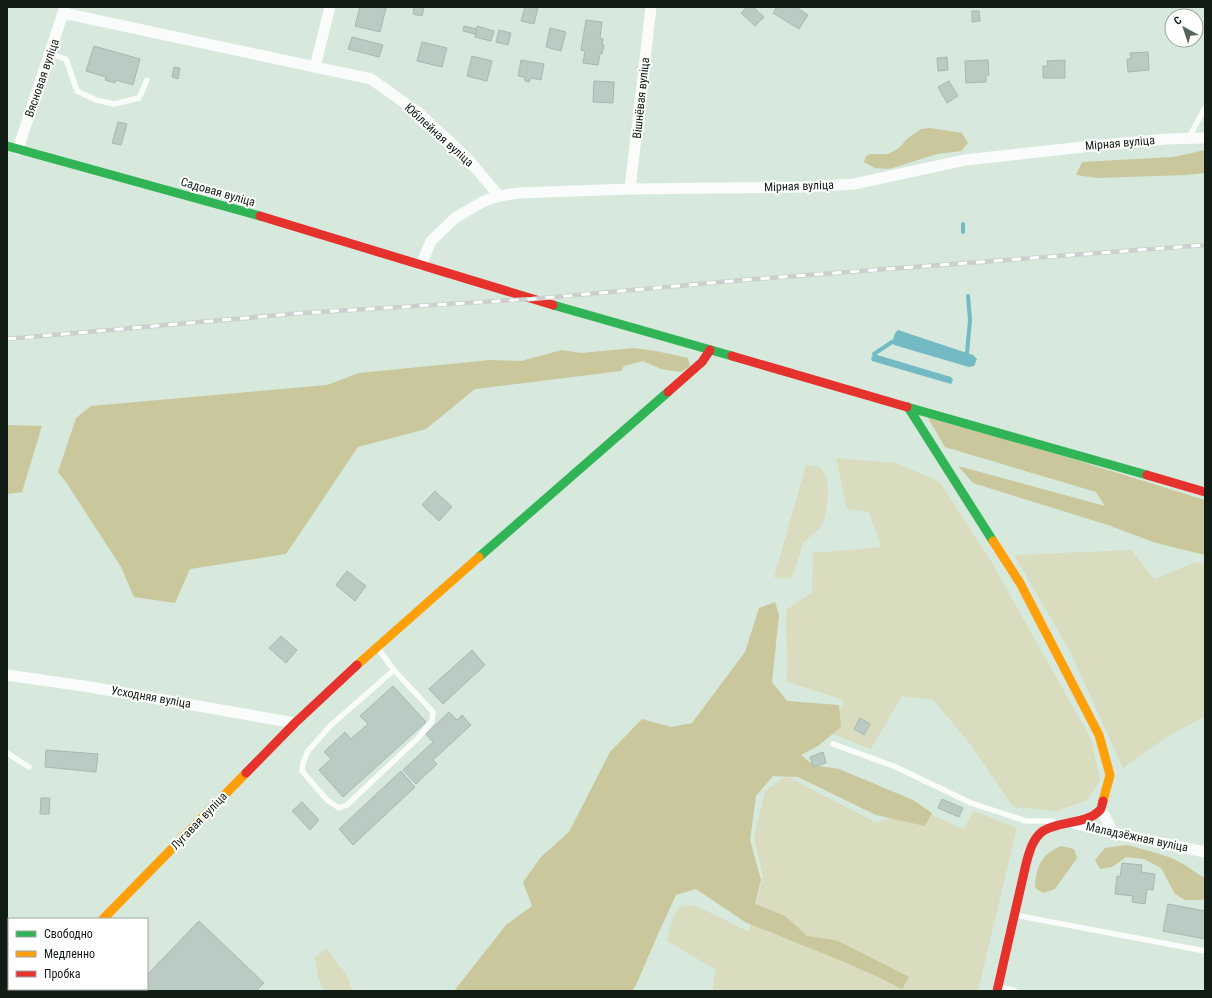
<svg xmlns="http://www.w3.org/2000/svg" width="1212" height="998" viewBox="0 0 1212 998" font-family="'Roboto Condensed',sans-serif">
<rect width="100%" height="100%" fill="#d6e9dc"/>
<path fill="#dadcbf" d="M836,458L896,463L940,482L992,563L1091,739L1100,780L1088,800L1057,811L1013,807L971,745L933,700L902,696L871,749L833,734L844,700L787,682L786,610L812,592L813,553L881,547L869,512L847,509Z
M806,465L819,466L827,477L828,497L825,517L820,528L803,543L792,578H774Z
M1131,550L1154,579L1196,562L1205,564V716L1167,737L1123,768L1070,651L1014,555Z
M786,776L877,823L917,808L963,829L974,811L1017,828L978,991H713L715,969L667,941L672,920L679,907L694,905L749,932L763,877L754,837L765,791Z
M326,948L347,975L352,991H324L319,980L315,958Z"/>
<path fill="#c9c79b" d="M930,128L962,133L968,143L961,151L937,154L889,169L875,168L864,162L866,156L870,154H888L899,148L908,138L921,129Z
M1205,150V173L1185,175L1097,178L1076,175L1082,162L1173,157Z
M634,348L656,351L688,358L690,366L681,372L661,369L643,361L624,366L621,371L475,389L426,429L358,447L286,554L190,569L175,603L134,597L121,567L66,482L58,472L76,418L91,406L327,385L359,373L490,360L521,361L562,350L581,353Z
M928,418L1050,452L1205,500V555L1156,543L1108,525L973,483L958,466L1105,506L1096,492L945,447Z
M7,425L42,426L22,492L8,494Z
M775,602L779,615L772,682L787,701L839,705L841,727L818,746L801,755L813,765L839,769L913,800L932,813L925,826L876,815L798,777L773,776L756,796L750,840L761,880L755,904L785,916L807,936L836,940L909,977L902,989L880,978L842,961L745,922L696,889L676,895L658,934L636,985L632,991H454L506,925L532,906L523,882L541,857L569,832L610,752L642,719L671,727L692,723L745,652L759,608Z
M1127,845C1145,850 1165,854 1181,863C1190,867 1196,874 1205,878V898L1202,900H1185L1175,894L1161,868L1144,859L1126,857L1112,867L1100,869L1095,860L1105,848Z
M1061,846L1074,849L1077,858L1055,889L1043,893L1035,888C1036,866 1041,855 1061,846Z"/>
<path fill="#73bac4" d="M898,330L973,355L977,359L974,366L969,367L894,345L892,342L895,333Z
M874,354L951,377L953,380L951,384L872,361L871,358Z"/>
<g fill="none" stroke-linecap="round" stroke-linejoin="round">
<path stroke="#73bac4" stroke-width="4" d="M963,232V224
M967,353L970,320L968,296
M874,354L892,342"/>
</g>
<path fill="#bacbc4" stroke="#a7b8b1" d="M360,7H381L386,8L380,32L355,26Z
M414,7H424L422,16L413,14Z
M525,7H538L534,24L521,21Z
M747,7H753L764,17L755,26L741,13Z
M777,7H796L808,15L799,29L773,13Z
M972,11H979L980,21L972,22Z
M586,20L602,22L600,38L603,39L602,45H604L602,54H600L598,65L583,63L585,51L581,50Z
M464,26L477,29L475,34L463,31Z
M477,26L494,31L491,41L475,37Z
M550,28L566,32L561,51L546,47Z
M499,30L511,33L508,45L496,42Z
M352,37L383,45L379,57L348,49Z
M422,42L447,48L442,67L417,61Z
M94,46L140,59L133,85L116,80L115,83L105,80L106,77L86,71Z
M1148,52L1149,70L1128,72L1127,59H1131L1130,53Z
M472,56L492,61L487,81L467,76Z
M947,57L948,70L938,71L937,58Z
M521,60L544,64L541,80L531,78L529,82L525,81L524,77L518,76Z
M988,60L989,75L986,76V82L966,83L965,61Z
M1065,60V78H1043V66H1048L1047,61Z
M174,67L180,68L178,79L172,77Z
M594,81L614,82L613,103L593,102Z
M949,81L958,96L947,103L938,87Z
M118,122L127,124L121,145L112,143Z
M435,491L452,507L439,521L422,505Z
M347,571L366,586L355,601L336,585Z
M281,636L297,650L286,663L269,648Z
M472,650L485,665L443,704L429,689Z
M393,686L426,722L343,797L319,770L331,759L324,752L345,732L351,739L368,724L360,716Z
M449,712L457,720L462,715L471,725L433,760L437,764L416,784L403,770L433,742L426,734Z
M860,718L870,724L864,735L854,729Z
M46,750L98,754L96,772L45,767Z
M823,752L826,763L813,767L810,757Z
M401,771L415,787L353,845L339,829Z
M41,798H50L49,814H40Z
M942,799L963,808L959,817L938,808Z
M302,802L319,820L310,830L292,811Z
M1122,863L1142,865L1141,872L1155,874L1153,890L1147,889L1145,904L1132,902L1133,896L1115,894L1117,876L1120,877Z
M1168,904L1205,911V939L1163,931Z
M199,921L264,983L256,991H140L138,989H147V975Z"/>
<g fill="none" stroke-linecap="round" stroke-linejoin="round">
<path stroke="#f9fcfa" stroke-width="5.5" d="M50,54L66,59L77,91L96,100L114,104L139,98L147,80
M1188,139L1205,108
M377,647L394,670L433,712L432,721L418,738L347,805L339,808L327,800L302,771L303,763L308,751L330,726L394,670
M833,744L896,767L971,803L1026,821H1053
M7,753L29,767
M1015,915L1205,951
M998,986L1015,991
M78,989L79,991"/>
<path stroke="#f9fcfa" stroke-width="11" d="M330,7L315,67L371,79L419,113L468,159L499,196
M63,13L315,67
M18,149L65,7
M630,189L651,7
M421,265L431,241L455,218L484,201L499,196L519,193L630,189L803,187L854,184L965,160L1092,146L1166,139L1205,138
M7,675L90,687L295,723
M1101,809L1113,833
M1073,823L1113,833L1205,852
M32,991L34,989"/>
<path stroke="#30b455" stroke-width="9" d="M7,146L260,216
M553,305L732,356
M907,407L1147,475
M908,407L993,541
M479,557L668,392"/>
<path stroke="#ff9f0a" stroke-width="9" d="M993,541L1020,583L1099,735L1110,775L1103,801
M357,665L479,557
M103,919L246,773"/>
<path stroke="#e5322d" stroke-width="9" d="M260,216L553,305
M732,356L907,407
M668,392L702,362L710,350
M1147,475L1205,492
M246,773L295,723L357,665
M997,991L1026,864C1029,853 1032,839 1043,831C1058,821 1088,824 1100,810C1102,808 1102,804 1103,801"/>
<defs>
<path id="rail" d="M7,339L303,313L532,299L755,279L1205,245"/>
</defs>
<use href="#rail" stroke="#cbd0cd" stroke-width="4.5"/>
<use href="#rail" stroke="#fff" stroke-width="3" stroke-dasharray="9" stroke-linecap="butt"/>
</g>
<g text-anchor="middle" stroke-width="4" stroke-linejoin="round" paint-order="stroke">
<g font-size="12" fill="#111d14" stroke="#fff">
<text transform="translate(42 78) rotate(-71)" y="4">Вясновая вуліца</text>
<text transform="translate(641 98) rotate(-84)" y="4">Вішнёвая вуліца</text>
<text transform="translate(439 135) rotate(42)" y="4">Юбілейная вуліца</text>
<text transform="translate(1120 143) rotate(-5)" y="4">Мірная вуліца</text>
<text transform="translate(799 186) rotate(-2)" y="4">Мірная вуліца</text>
<text transform="translate(218 192) rotate(16)" y="4">Садовая вуліца</text>
<text transform="translate(151 697) rotate(10)" y="4">Усходняя вуліца</text>
<text transform="translate(199 821) rotate(-46)" y="4">Лугавая вуліца</text>
<text transform="translate(1137 837) rotate(12)" y="4">Маладзёжная вуліца</text>
</g>
</g>
<rect width="1212" height="998" fill="none" stroke="#111d14" stroke-width="16"/>
<rect x="8" y="918" width="140" height="72" fill="#ffffff" stroke="#a0a5a1"/>
<rect x="16" y="931" width="20" height="6" fill="#30b455" stroke="#a0a5a1"/>
<text x="44" y="938" font-size="12" fill="#111d14">Свободно</text>
<rect x="16" y="951" width="20" height="6" fill="#ff9f0a" stroke="#a0a5a1"/>
<text x="44" y="958" font-size="12" fill="#111d14">Медленно</text>
<rect x="16" y="971" width="20" height="6" fill="#e5322d" stroke="#a0a5a1"/>
<text x="44" y="978" font-size="12" fill="#111d14">Пробка</text>
<g transform="translate(1184 28) rotate(320)"><circle r="19" fill="#ffffff" stroke="#a0a5a1"/>
<path d="M0-3L7 15L0 10L-7 15Z" fill="#56645a"/>
<text y="-6" font-size="11" font-weight="bold" text-anchor="middle" fill="#111d14">С</text>
</g>
</svg>
